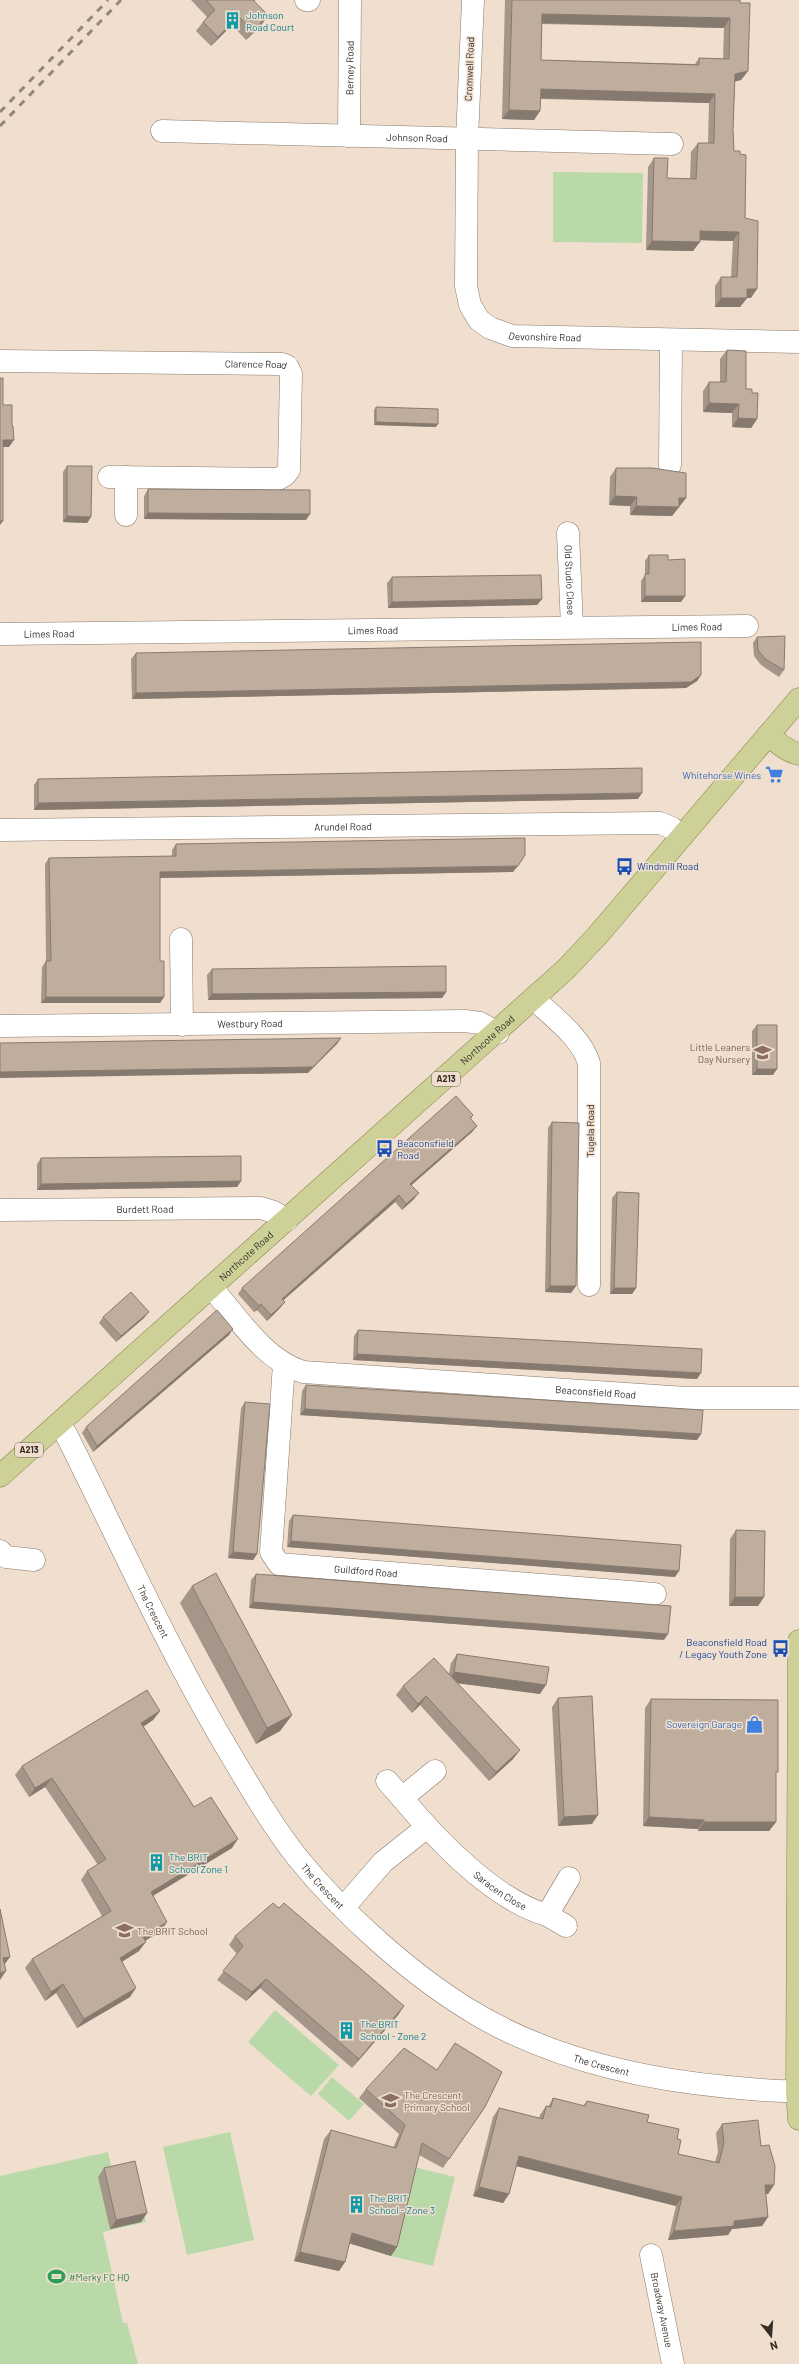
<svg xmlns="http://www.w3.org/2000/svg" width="799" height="2364" viewBox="0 0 799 2364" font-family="Barlow,sans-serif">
<rect width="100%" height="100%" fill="#f0dfce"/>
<path fill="#bad9a9" d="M553,172L643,173L642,243L553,242Z
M275,2010L339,2065L311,2096L248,2042Z
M332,2077L364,2104L349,2121L318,2094Z
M230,2132L254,2240L187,2255L163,2147Z
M108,2152L112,2170L133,2165L146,2222L103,2232L123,2323H127L138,2364H0V2176Z
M414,2167L455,2177L433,2266L391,2256Z"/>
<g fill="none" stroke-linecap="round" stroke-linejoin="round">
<defs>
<g id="minor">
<path d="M306,0H309"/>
<path id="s1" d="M473,0L467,139L466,286L470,305L479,320L490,328L512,336L799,342"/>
<path id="s2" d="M162,131L672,144"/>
<path id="s3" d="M349,136L350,0"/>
<path id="s4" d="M0,361L282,364L287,366L291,374L289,470L285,475L278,479L109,477"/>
<path d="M670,465L671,340"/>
<path d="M126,477V515"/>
<path id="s5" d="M568,533L572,627"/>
<path id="s6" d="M0,634L747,626"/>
<path id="s7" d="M0,830L660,823L672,828L682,836"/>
<path d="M181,939L182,1025"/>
<path d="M534,999C554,1018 581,1037 589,1063V1285"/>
<path id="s8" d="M0,1026L465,1021L480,1023L498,1033"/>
<path id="s9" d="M0,1210L261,1208L274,1212L287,1220"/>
<path id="s10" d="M212,1288C238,1318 264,1360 303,1372L686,1398H799"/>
<path id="s11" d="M284,1364L271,1552L279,1564L655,1594"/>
<path id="s12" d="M59,1425L66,1434C119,1540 168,1649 228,1750C250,1787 271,1824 297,1857C342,1913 413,1977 476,2014C552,2059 641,2079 728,2087C751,2089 774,2092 797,2091"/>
<path d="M0,1551L6,1557L34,1560"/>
<path id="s13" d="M435,1771L402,1798C437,1840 494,1900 547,1915L569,1878"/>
<path d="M387,1781L402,1798"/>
<path d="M344,1907L383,1862L427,1827"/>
<path d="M547,1915L566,1926"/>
<path id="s14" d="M651,2255L673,2364"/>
</g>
<g id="major">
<path d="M768,735C777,742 787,752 799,754"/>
<path id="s15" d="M0,1476L566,969L597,936L799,699"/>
<path d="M799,1641L797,2091L799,2119"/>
</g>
</defs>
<use href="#minor" stroke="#89796a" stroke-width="23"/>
<use href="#major" stroke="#828445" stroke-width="23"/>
<use href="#minor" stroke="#fff" stroke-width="22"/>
<use href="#major" stroke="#cdd198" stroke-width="22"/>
<path stroke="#93877b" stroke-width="3" stroke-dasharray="7 7" stroke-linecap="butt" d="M0,112L108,0
M0,126L121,0"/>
</g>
<path fill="#a49688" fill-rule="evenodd" d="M191,0H256L254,1L268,15L262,24L246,40L232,25L211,46L196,31L203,22L207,17Z
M505,0H740L748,71L741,80L735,81L733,130L734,151L745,218L751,298H747L740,307H715V286L721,277H731L733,241L700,240L693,251L646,250L648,167L654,158L667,178L690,179L691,152L698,143H708L709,103L540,99V111L534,120L502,119ZM542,24L724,28L723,59L699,58L695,64L541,60Z
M727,350L746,389L752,393L757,419L751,428L732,427V413L703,412V391L709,382H720V359Z
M376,407L436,427L374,425V410Z
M67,466L91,517L87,523L63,522V472Z
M616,468L686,498L672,516L630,515V506L609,505L610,477Z
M148,489L306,520L144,519V496Z
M649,555L668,560L685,596L681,602H641V581L645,575V561Z
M392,577L542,599L537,605L388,608L387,583Z
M757,637L784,670L779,677L761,665L754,656L753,643Z
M136,653L701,675L697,681L686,688L132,699L131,659Z
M38,779L638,799L34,810V785Z
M176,844L513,872L160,878V961L164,997L160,1003H41L42,967L46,961L45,864L49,858L172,856V850Z
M212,969L446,992L442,998L208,1000L207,975Z
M757,1025L773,1075H752V1031Z
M473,1115L471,1119L477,1126L472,1132L411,1185L414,1199L402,1210L395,1202L283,1300L285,1302L280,1308L267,1321L257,1310L254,1312L238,1294L242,1288Z
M552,1122L576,1286L571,1293L545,1292L548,1128Z
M41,1158L241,1181L237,1187L37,1190V1164Z
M617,1192L636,1288L632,1294H610L612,1198Z
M103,1317L144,1318L116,1342L99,1323Z
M358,1330L697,1379L353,1360L354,1336Z
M229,1335L93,1452L82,1433L86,1427Z
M306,1385L701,1434L697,1440L300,1415L302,1391Z
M245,1402L257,1554L253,1560L228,1558L241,1408Z
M293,1515L675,1577L287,1547L289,1521Z
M736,1530L764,1597L758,1606H729L730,1539Z
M256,1574L664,1640L249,1608L251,1580Z
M192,1586L292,1715L280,1731L256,1744L180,1603Z
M457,1654L540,1694L457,1683L520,1750L513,1759L489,1781L420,1705L412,1713L396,1695L403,1686L449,1674L451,1663Z
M558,1698L592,1824L558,1826L552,1707Z
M651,1699L776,1776V1822L769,1831H698V1829L643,1826L645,1708Z
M160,1711L153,1720L143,1727L194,1807L232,1848L153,1896L161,1931L145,1941L139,1951L122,1962L130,1997L77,2028L56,1993L45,2001L25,1968L32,1959L102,1916L81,1880L87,1871L98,1865L45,1787L29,1797L15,1775L22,1766Z
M279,1908L404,2006L398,2015L352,2068L260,1988L246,2001L217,1980L237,1954L229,1945L235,1936Z
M366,2089L485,2107L443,2168L419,2155L397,2247L391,2256L349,2243L345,2262L339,2271L294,2261L324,2139L331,2130L393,2148L399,2134L359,2098Z
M553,2098L583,2106L587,2101L647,2122L677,2139L678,2154L715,2162L718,2152L716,2133L722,2124L761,2146L774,2185L768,2194H766L768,2217L762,2226L732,2229L728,2235L668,2240L676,2206L516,2166L509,2194L503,2203L473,2196L493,2117L499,2108L539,2118L540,2115L546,2106L548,2107Z
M104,2168L147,2213L141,2222L110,2229L98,2177Z"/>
<path fill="#867a6f" d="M542,14L730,18L724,28L536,23Z
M268,15L262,24L246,40L253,31Z
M238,16L232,25L211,46L218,37Z
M748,71L741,80L729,83L735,74Z
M541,89L715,94L709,103L534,98Z
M509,110L540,111L534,120L502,119Z
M700,231L739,232L733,241L693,240Z
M652,241L700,242L693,251L646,250Z
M747,289H757L751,298H741Z
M721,298H747L740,307H715Z
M709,403L739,404L732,413L703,412Z
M738,418L757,419L751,428L732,427Z
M376,422L438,424L436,427L374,425Z
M3,440H14L9,447H0Z
M615,496L637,497L630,506L609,505Z
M679,498H686L672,516L630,515L636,506Z
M148,513L310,514L306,520L144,519Z
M67,516L91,517L87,523L63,522Z
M0,521H3L0,525Z
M645,596H685L681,602H641Z
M542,599L537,605L388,608L392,602Z
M701,675L697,681L686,688L132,699L136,693Z
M642,793L638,799L34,810L38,803Z
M518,866L513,872L155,878L160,872Z
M446,992L442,998L208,1000L212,994Z
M46,997H164L160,1003H41Z
M341,1038L337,1044L308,1073L0,1078V1072Z
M757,1069H777L773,1075H752Z
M477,1126L472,1132L406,1190L410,1184Z
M241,1181L237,1187L37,1190L41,1184Z
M419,1193L414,1199L402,1210L406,1204Z
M399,1195L395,1202L278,1305L282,1299Z
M550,1286H576L571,1293L545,1292Z
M614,1288H636L632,1294H610Z
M285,1302L280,1308L267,1321L271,1315Z
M261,1304L257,1310L254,1312L259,1306Z
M149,1312L144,1318L116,1342L121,1336Z
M233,1329L229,1335L93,1452L97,1446Z
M357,1354L701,1373L697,1379L353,1360Z
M305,1409L701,1434L697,1440L300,1415Z
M291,1541L679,1571L675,1577L287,1547Z
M233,1552L257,1554L253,1560L228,1558Z
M735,1597H764L758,1606H729Z
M253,1602L668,1634L664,1640L249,1608Z
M454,1672L546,1685L540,1694L448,1682Z
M426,1696L420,1705L412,1713L418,1704Z
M160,1711L153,1720L135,1732L141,1723Z
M292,1715L280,1731L256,1744L267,1728Z
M520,1750L513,1759L489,1781L496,1772Z
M52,1778L45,1787L29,1797L35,1788Z
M598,1815L592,1824L558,1826L564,1817Z
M649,1817L704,1820L698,1829L643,1826Z
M704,1822H776L769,1831H698Z
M238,1839L232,1848L144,1901L151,1892Z
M167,1922L161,1931L136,1946L143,1937Z
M146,1942L139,1951L113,1967L120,1958Z
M10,1957L2,1968L3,1958Z
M6,1971L0,1980V1973Z
M266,1979L260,1988L246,2001L252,1992Z
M63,1984L56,1993L45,2001L51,1992Z
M136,1988L130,1997L77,2028L84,2019Z
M404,2006L398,2015L352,2068L359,2059Z
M519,2156L682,2197L676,2206L512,2165Z
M765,2185H774L768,2194H759Z
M479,2187L509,2194L503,2203L473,2196Z
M147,2213L141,2222L110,2229L116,2220Z
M768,2217L762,2226L732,2229L728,2235L668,2240L674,2231L734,2221Z
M352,2233L397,2247L391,2256L345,2242Z
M300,2252L345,2262L339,2271L294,2261Z"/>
<path fill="#bfae9e" stroke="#867a6f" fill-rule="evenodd" d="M206,0H253L268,15L253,31L238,16L218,37L203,22L215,10Z
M512,0H740V3H750L748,71L735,74L733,130L734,151H740V154L746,155L745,218L758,221L757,289H747V298H721V277H737L739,232L700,231V242L652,241L654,158H668L667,178L696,179L698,143H714L715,94L541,89L540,111L509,110ZM542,14L730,18L729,59L699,58V65L541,60Z
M727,350L746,351V389H752V393H758L757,419L738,418L739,404L709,403V382H726Z
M0,378H3V405H12V426H13L14,440H3V521H0Z
M376,407L438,409V424L376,422Z
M67,466H92L91,517L67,516Z
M616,468H652L686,473V498H679V507L636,506L637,497L615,496Z
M148,489L310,490V514L148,513Z
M649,555H668V560L685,559V596H645V574H649Z
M541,575L542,599L392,602V577Z
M785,636L784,670L765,659L758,650L757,637Z
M701,642V675L691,682L136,693V653Z
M642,768V793L38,803V779Z
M525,838V855L518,866L160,872V961H164V997H46V961H51L49,858L176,856V844Z
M446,966V992L212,994V969Z
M757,1025H777V1069H757Z
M341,1038L313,1067L0,1072V1043Z
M456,1096L473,1115L470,1118L477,1126L410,1184L419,1193L406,1204L399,1195L282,1299L285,1302L271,1315L261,1304L259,1306L242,1288Z
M552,1122L579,1123L576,1286H550Z
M241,1156V1181L41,1184V1158Z
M617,1192L639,1193L636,1288H614Z
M131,1292L149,1312L121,1336L103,1317Z
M217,1310L233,1329L97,1446L86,1427Z
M358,1330L702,1349L701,1373L357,1354Z
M306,1385L703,1410L701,1434L305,1409Z
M245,1402L270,1404L257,1554L233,1552Z
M293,1515L681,1545L679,1571L291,1541Z
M736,1530L765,1531L764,1597H735Z
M216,1573L292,1715L267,1728L192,1586Z
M256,1574L671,1606L668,1634L253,1602Z
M457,1654L549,1667L546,1685L454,1672Z
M434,1658L520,1750L496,1772L426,1696L418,1704L403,1686Z
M147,1690L160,1711L141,1723L194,1807L211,1797L238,1839L151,1892L167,1922L143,1937L146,1942L120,1958L136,1988L84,2019L63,1984L51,1992L32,1959L111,1911L87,1871L106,1859L52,1778L35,1788L22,1766Z
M592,1696L598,1815L564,1817L558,1698Z
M651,1699L778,1700V1772H776V1822H704V1820L649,1817Z
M273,1903L279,1908L284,1903L404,2006L359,2059L266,1979L252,1992L223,1971L243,1946L235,1936Z
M0,1909L10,1957L3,1958L6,1971L0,1973Z
M455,2043L502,2072L485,2107L449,2159L422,2143L397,2247L352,2233L345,2262L300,2252L331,2130L396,2148L405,2125L366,2089L404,2048L437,2070Z
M553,2098L585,2106L587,2101L649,2115L647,2122L679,2129L677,2139L681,2140L678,2154L719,2163L724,2143L722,2124L758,2120L761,2146L769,2145L775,2166L774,2185H765L768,2217L734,2221V2226L674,2231L682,2197L519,2156L509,2194L479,2187L499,2108L543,2119L546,2106L551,2107Z
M135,2161L147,2213L116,2220L104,2168Z"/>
<defs>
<symbol id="building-bare" viewBox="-9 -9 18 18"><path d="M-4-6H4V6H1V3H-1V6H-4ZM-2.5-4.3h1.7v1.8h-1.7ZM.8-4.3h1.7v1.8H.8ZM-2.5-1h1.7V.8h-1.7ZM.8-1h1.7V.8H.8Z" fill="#0f9aa8" stroke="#f0dfce" stroke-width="2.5" paint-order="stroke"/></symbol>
<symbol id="supermarket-bare" viewBox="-9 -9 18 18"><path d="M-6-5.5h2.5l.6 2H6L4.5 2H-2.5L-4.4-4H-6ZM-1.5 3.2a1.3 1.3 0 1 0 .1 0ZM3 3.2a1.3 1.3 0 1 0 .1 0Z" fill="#3f7fe0" stroke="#f0dfce" stroke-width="2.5" paint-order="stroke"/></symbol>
<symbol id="bus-bare" viewBox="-9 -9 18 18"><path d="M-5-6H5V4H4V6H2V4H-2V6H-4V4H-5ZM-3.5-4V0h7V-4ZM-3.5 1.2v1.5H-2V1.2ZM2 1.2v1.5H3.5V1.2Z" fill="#1a4fb4" stroke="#f0dfce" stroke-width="2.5" paint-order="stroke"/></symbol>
<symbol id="school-bare" viewBox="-9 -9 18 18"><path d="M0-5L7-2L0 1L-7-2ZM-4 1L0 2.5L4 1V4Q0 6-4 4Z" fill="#8d6e63" stroke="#f0dfce" stroke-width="2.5" paint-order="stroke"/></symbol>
<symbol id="shop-bare" viewBox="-9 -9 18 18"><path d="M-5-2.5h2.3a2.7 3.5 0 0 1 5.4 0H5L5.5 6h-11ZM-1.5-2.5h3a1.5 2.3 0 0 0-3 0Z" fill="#3f7fe0" stroke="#f0dfce" stroke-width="2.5" paint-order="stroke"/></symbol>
<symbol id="stadium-bare" viewBox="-9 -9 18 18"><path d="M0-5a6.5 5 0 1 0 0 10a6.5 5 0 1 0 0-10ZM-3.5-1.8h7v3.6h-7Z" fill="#2e9e5b" stroke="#f0dfce" stroke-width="2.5" paint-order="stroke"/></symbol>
</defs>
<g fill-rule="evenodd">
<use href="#building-bare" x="220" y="8" width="25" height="25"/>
<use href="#supermarket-bare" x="762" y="762" width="25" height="25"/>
<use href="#bus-bare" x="612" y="854" width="25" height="25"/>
<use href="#school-bare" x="750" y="1040" width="25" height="25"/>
<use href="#bus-bare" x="372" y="1136" width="25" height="25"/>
<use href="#bus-bare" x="768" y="1636" width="25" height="25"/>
<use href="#shop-bare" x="742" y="1712" width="25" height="25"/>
<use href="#building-bare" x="144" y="1850" width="25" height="25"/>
<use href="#school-bare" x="112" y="1918" width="25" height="25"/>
<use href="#building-bare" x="334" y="2018" width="25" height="25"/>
<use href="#school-bare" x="378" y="2088" width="25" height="25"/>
<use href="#building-bare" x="344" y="2192" width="25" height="25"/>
<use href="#stadium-bare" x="44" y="2264" width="25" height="25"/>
</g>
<g text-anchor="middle" stroke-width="3" stroke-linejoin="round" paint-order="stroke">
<g fill="#f0dfce" stroke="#6d635a" stroke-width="1">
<rect x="432" y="1072" width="28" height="14" rx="3"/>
<rect x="15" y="1443" width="28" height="14" rx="3"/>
</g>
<g font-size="9" font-weight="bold" fill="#352e28">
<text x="446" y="1082">A213</text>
<text x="29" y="1453">A213</text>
</g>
<g font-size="10" fill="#0d838f" stroke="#f0dfce" text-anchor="start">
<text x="246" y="19">Johnson<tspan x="246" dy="12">Road Court</tspan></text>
<text x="169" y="1861">The BRIT<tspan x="169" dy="12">School Zone 1</tspan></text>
<text x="360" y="2028">The BRIT<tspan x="360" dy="12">School - Zone 2</tspan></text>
<text x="369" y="2202">The BRIT<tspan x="369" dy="12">School - Zone 3</tspan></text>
</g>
<g font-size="10" fill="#352e28" stroke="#f0dfce">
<text dy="4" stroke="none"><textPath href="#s3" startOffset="68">Berney Road</textPath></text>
<text transform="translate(469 69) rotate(-88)" y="4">Cromwell Road</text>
<text dy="4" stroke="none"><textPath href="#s2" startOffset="255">Johnson Road</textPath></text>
<text dy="4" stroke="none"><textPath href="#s1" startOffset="393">Devonshire Road</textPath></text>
<text dy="4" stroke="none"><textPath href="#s4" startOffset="256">Clarence Road</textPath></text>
<text dy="4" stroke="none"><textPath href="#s5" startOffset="47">Old Studio Close</textPath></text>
<text dy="4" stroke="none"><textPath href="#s6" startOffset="697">Limes Road</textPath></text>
<text dy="4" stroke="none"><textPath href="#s6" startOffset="373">Limes Road</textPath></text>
<text dy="4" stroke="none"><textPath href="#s6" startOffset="49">Limes Road</textPath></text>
<text dy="4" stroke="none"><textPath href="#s7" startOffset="343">Arundel Road</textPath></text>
<text dy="4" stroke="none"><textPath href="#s8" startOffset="250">Westbury Road</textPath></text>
<text dy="4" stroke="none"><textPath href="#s15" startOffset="654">Northcote Road</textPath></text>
<text transform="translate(590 1131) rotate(-90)" y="4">Tugela Road</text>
<text dy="4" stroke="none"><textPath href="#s9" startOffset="145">Burdett Road</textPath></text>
<text dy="4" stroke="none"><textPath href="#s15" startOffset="330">Northcote Road</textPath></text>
<text dy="4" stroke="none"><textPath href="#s10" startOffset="419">Beaconsfield Road</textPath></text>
<text dy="4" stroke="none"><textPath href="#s11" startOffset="290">Guildford Road</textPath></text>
<text dy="4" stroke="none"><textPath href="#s12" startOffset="209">The Crescent</textPath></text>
<text dy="4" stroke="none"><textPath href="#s12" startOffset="533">The Crescent</textPath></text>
<text dy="4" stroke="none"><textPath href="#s13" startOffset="178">Saracen Close</textPath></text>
<text dy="4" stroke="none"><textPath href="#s12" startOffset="869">The Crescent</textPath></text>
<text dy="4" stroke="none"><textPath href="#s14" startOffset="56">Broadway Avenue</textPath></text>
</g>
<g font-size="10" fill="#366cbe" stroke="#f0dfce" text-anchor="end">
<text x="761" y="779">Whitehorse Wines</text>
<text x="742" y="1728">Sovereign Garage</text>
</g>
<g font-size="10" fill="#164399" stroke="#f0dfce" text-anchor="start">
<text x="637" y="870">Windmill Road</text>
<text x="397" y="1147">Beaconsfield<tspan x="397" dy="12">Road</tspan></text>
<text x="767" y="1646" text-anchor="end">Beaconsfield Road<tspan x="767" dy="12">/ Legacy Youth Zone</tspan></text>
</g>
<g font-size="10" fill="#785e54" stroke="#f0dfce" text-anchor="start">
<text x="750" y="1051" text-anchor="end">Little Leaners<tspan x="750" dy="12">Day Nursery</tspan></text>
<text x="137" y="1935">The BRIT School</text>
<text x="404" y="2099">The Crescent<tspan x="404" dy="12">Primary School</tspan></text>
</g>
<g font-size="10" fill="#27864d" stroke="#f0dfce" text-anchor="start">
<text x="69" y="2281">#Merky FC HQ</text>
</g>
</g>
<g transform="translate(771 2336) rotate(163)" stroke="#f0dfce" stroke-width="3" paint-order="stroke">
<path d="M0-3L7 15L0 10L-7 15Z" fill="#352e28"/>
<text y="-6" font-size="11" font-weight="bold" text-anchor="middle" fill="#352e28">N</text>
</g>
</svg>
